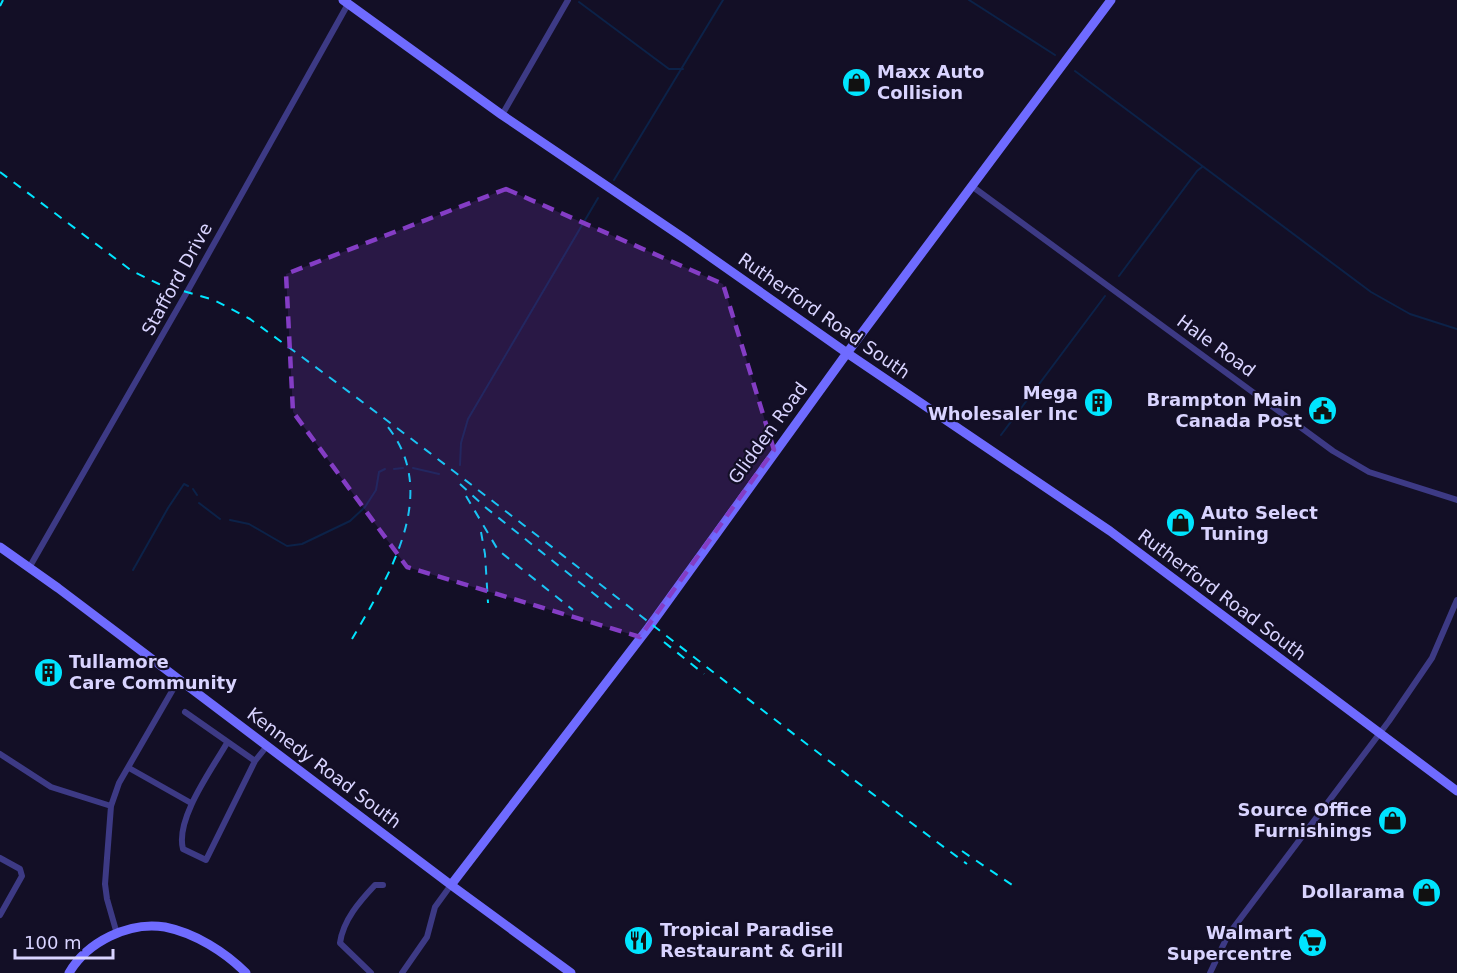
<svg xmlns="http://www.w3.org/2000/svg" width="1457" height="973" viewBox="0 0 1457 973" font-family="'DejaVu Sans',sans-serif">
<rect width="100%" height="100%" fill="#130f26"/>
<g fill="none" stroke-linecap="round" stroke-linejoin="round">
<path stroke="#0c2248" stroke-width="2" d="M969,0L1055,55
M579,2L669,69H683
M1075,71L1371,292L1410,314L1457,329
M614,180L723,0
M1119,276L1197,171L1202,167
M1001,435L1105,296
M460,465L461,443L468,419L598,198
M413,468L439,474
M394,469L403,468
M193,489L197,495
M199,503L220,519
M230,520L249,524L287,546L302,544L350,521L365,507L376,490L379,472L385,469
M133,570L168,508L184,484L188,486"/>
<path stroke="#3d3a85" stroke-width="6" d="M502,115L568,0
M973,187L1333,451L1369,472L1457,500
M29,568L187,292L348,4
M185,712L255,761
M227,743C212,769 175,819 183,849L206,860L255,761L267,746
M0,754L51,787L111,806
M129,768L191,803
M0,858L20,869L22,876L0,915
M117,934L107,899L105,884L111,806L119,783L179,679
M371,973L340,943C343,920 360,901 375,885H383
M402,973L427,937L435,907L451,885
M1210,973L1228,935L1389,721L1432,658L1457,600"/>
<path stroke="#6f6bff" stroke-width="9" d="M343,0L502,115L685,239L847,353L1110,531L1457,791
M0,547L58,588L451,885L571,973
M451,885L649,627L847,353L1111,0
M69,973C87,942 129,921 165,927C195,933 225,952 246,973"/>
<path stroke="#00e5ff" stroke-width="2" stroke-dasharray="9 8" stroke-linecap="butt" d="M0,6L3,0
M0,172L132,271L159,284L214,300L250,319C493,495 725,687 967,864
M460,484L485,507L613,609
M466,496L498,550L573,610
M481,532L485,554L488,603
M352,639C388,577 441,495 388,427
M664,642L704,674
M962,851L1018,889"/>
</g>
<path fill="#843dc5" fill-opacity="0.2" stroke="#843dc5" stroke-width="4.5" stroke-dasharray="12 8" stroke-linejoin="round" d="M506,189L723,284L774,450L640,637L407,567L293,412L286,274Z"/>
<defs>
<symbol id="shop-disc" viewBox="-11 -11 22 22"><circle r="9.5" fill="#00e5ff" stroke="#130f26"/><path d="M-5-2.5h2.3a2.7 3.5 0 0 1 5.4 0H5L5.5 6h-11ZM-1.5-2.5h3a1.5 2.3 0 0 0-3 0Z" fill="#111"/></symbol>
<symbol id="building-disc" viewBox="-11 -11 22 22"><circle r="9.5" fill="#00e5ff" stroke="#130f26"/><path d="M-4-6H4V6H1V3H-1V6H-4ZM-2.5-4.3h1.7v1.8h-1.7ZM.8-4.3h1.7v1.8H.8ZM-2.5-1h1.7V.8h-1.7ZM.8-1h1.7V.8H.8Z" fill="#111"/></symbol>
<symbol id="civic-disc" viewBox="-11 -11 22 22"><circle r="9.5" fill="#00e5ff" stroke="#130f26"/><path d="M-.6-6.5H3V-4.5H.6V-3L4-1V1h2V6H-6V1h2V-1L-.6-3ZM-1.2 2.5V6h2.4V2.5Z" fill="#111"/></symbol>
<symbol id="restaurant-disc" viewBox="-11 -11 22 22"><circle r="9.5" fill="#00e5ff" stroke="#130f26"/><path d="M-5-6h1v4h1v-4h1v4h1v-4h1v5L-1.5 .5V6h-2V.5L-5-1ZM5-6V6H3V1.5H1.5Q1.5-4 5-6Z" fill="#111"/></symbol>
<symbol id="supermarket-disc" viewBox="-11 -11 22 22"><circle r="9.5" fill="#00e5ff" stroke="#130f26"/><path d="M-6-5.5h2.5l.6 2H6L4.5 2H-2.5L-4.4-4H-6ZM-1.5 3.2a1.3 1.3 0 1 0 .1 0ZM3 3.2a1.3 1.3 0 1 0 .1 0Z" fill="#111"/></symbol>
</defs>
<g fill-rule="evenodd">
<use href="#shop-disc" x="840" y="66" width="33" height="33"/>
<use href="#building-disc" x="1082" y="386" width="33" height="33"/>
<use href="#civic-disc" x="1306" y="394" width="33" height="33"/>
<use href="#shop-disc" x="1164" y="506" width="33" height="33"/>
<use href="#building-disc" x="32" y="656" width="33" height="33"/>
<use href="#shop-disc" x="1376" y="804" width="33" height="33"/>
<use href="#shop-disc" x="1410" y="876" width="33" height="33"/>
<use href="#restaurant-disc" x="622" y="924" width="33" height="33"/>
<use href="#supermarket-disc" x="1296" y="926" width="33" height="33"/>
</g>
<g text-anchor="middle" stroke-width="4.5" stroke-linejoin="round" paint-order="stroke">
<g font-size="18" font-weight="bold" fill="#d9d4ff" stroke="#130f26" text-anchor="end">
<text x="877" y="78" text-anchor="start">Maxx Auto<tspan x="877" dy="21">Collision</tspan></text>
<text x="1078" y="399">Mega<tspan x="1078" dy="21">Wholesaler Inc</tspan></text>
<text x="1302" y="406">Brampton Main<tspan x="1302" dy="21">Canada Post</tspan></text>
<text x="1201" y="519" text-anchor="start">Auto Select<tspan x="1201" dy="21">Tuning</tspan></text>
<text x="69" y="668" text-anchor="start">Tullamore<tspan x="69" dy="21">Care Community</tspan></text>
<text x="1372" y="816">Source Office<tspan x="1372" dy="21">Furnishings</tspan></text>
<text x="1405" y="898">Dollarama</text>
<text x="660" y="936" text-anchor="start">Tropical Paradise<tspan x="660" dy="21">Restaurant &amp; Grill</tspan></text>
<text x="1292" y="939">Walmart<tspan x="1292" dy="21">Supercentre</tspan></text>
</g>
<g font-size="18" fill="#d9d4ff" stroke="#130f26">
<text transform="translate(177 279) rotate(-61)" y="6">Stafford Drive</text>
<text transform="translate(824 316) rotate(35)" y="6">Rutherford Road South</text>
<text transform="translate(1216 346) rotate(36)" y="6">Hale Road</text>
<text transform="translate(768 433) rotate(-54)" y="6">Glidden Road</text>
<text transform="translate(1222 595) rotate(37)" y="6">Rutherford Road South</text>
<text transform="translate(324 768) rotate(37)" y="6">Kennedy Road South</text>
</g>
</g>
<path d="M15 949v9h98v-9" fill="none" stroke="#d9d4ff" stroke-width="3"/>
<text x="24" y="949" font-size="18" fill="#d9d4ff" stroke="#130f26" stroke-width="4.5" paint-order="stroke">100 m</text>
</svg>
